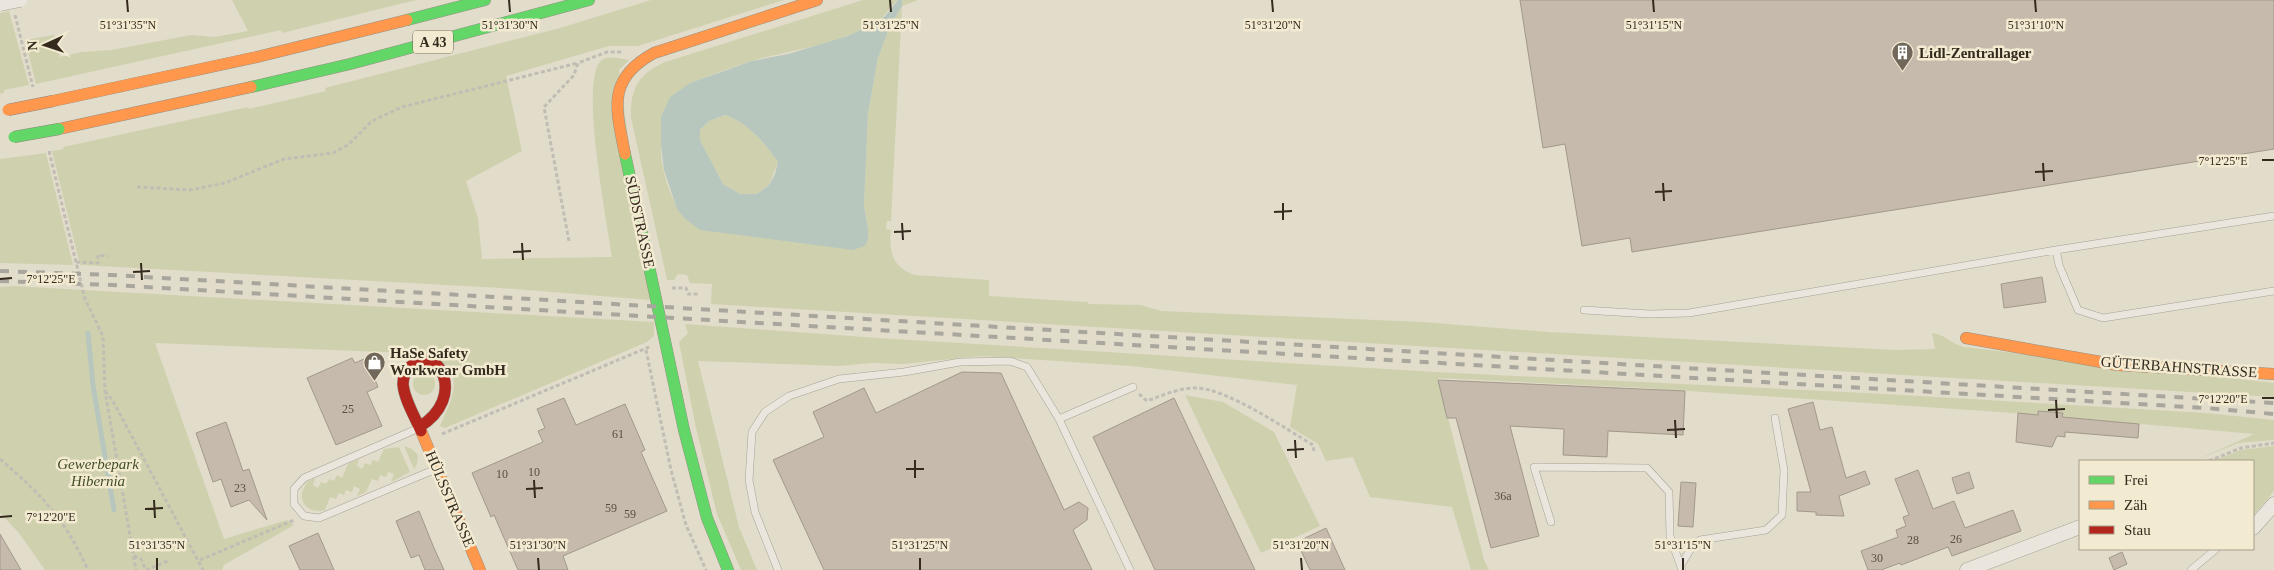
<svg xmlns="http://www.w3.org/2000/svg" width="2274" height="570" viewBox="0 0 2274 570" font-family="Georgia,serif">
<rect width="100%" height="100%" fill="#e2dccb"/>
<path fill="#cfd1ae" d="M232,0H416L282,33L281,30L36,84L25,40L54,35L60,57L81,52L112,50L191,35L214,37L248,31Z
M651,0H784L638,46H609L506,76L522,151L466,181L478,218L482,259L612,257C608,226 578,77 602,60C609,55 621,59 629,60L619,70L650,300L501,288L80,265L52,151L64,149L63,147L248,107L249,109L326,91L325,88L560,28Z
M863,0H898C889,7 886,16 877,22C843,42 804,48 767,57C741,63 715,74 690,83C685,95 661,139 661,148C660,167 672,203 684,218L868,228L864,206L868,113L878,58L890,26L902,6V0H918L902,6L891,221H887L886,229L891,230C889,251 892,268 915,275L989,280V296L1088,302V304L1140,305L1161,311L1423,322L1549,332L1896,350L1935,349L1932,333C1945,334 1951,344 1964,347L2274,383V397L711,304L712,284L690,283L687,275L678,274L674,280H667L631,118C630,89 638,74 665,62Z
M9,11L29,85L4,90V93L0,94V13Z
M725,115C747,122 765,143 778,162L769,185L757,194H740L723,184L700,140V130L709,121Z
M46,153L73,265L0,263V159Z
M13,286L654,322V336L647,342L445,428L440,426C448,407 461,386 449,366L410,353L155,343L224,539L287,520L294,525L224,565L222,570H45L19,533L0,513V287Z
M685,324L878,338L1436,372L1885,394L2206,413L2274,420V440L2238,443L2194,461L2254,434L2062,417V413L2038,411V415L2029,414L1645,388L1438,378L1484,560L1489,570H1471L1452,507L1370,497L1353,457L1326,461L1318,444L1290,427L1297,385L1131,366L981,356L903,364L873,363L839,366L698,361L739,527L757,570H741L717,514L696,428L679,342L688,333Z
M413 384a11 11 0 1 1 22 0a11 11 0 1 1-22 0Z
M1185,395L1223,402L1274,432L1320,526L1261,553Z
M404,446L412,449L418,455L417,464L414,469Z
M2274,446V491L2253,516V461H2213L2241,450Z
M399,447L410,472L391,482L394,474L388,472L386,477L380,475L378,481L372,479L366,492L357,496L360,489L354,486L352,492L346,490L344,495L339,493L336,499L330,497L325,510C312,514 300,506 302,492L307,482L315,478L313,485L318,488L321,482L326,484L329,479L334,481L337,475L342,478L348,464L359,459L357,466L362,469L365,463L370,465L373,460L378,462L384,449Z"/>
<path fill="#b7c7be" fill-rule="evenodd" d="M898,0H902V6L890,26L878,58L868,113L864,206L868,228V239L865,246L853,250L700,230L684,218L677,209L664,170L661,146V117L670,97L690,83L752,61L788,54L848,36L877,22L885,16ZM725,115C747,122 765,143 778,162L775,174L769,185L757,194H740L723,184L700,140V130L709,121Z"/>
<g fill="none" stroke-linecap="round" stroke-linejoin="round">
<path stroke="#b7c7be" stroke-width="5" d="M88,333L93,385L114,510"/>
</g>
<path fill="#c5baac" stroke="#a2988b" d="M1520,0H2274V149L1632,252L1630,238L1582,246L1565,144L1543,148Z
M2042,277L2046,302L2004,308L2001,284Z
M352,358L355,363L366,358L378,387L367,392L382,426L336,445L307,378Z
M962,372L1001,373L1064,510L1079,502L1088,508L1087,520L1073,530L1092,570H824L773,460L824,437L813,412L864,388L876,413Z
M1438,380L1685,391L1683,435L1608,431L1607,457L1563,455L1564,429L1510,426L1539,536L1491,548L1456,418H1447Z
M564,398L576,425L625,404L645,450L641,452L667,511L563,556L568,570H518L494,515L491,517L472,473L543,442L538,431L545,428L537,409Z
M1174,398L1255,570H1155L1093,437Z
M1813,402L1820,430L1832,427L1846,478L1865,471L1870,484L1839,496L1844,516L1816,515V512L1797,511V492H1811L1788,409Z
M2038,411L2063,413L2062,417L2139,424L2138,438L2065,432V437L2057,436L2052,447L2016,442L2018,413L2038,415Z
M226,422L243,471L249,469L267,520L249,500L231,507L221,479L213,482L196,433Z
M1918,470L1933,509L1954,501L1965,528L2013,510L2021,531L1952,556L1948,547L1901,565L1900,563L1881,570H1868L1861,551L1898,537L1896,530L1906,526L1903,517L1909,515L1895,479Z
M1969,472L1974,488L1957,494L1952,478Z
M1681,482L1696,483L1693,527L1678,526Z
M419,511L434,548L444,570H425L419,555L411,558L396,521Z
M1326,528L1345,570H1310L1297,542Z
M318,533L334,570H300L289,546Z
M0,534L21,570H0Z
M2122,552L2127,564L2114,570L2109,558Z"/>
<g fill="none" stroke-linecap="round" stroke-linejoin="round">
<defs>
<path id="lane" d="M2056,250L2059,265L2078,310L2103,318L2274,291
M1584,310L1649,314L1689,313L2056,250L2274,216
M1059,419L1133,387
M419,428L304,478L294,489V504L304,516L319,518L436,469
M1551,522L1534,467L1647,468L1669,492L1670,536L1682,570
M1681,565L1692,547L1700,540L1766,530L1782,515L1784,470L1775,418
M778,570L755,512L749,480L752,432L765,412L789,396L839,379L904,372L960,362L1010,361L1027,367L1059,419L1130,570
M2191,570L2216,549"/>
<path id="street" d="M2253,528L2274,504
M1967,570L2080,527"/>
<path id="fast" d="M407,20L485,0
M251,87L350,64L589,0
M625,154L684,430L707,518L728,570"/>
<path id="slow" d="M53,101L257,57L407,20
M59,129L251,87
M625,154C616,109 606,79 654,53L817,0
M1966,338L2118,365L2274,374
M421,431L480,570"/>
<path id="jam" d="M419,427C469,397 437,340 410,367C406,371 403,377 403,384C404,399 415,417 421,431"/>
</defs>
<use href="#lane" stroke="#a7a195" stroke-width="8"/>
<use href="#street" stroke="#a7a195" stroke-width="15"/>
<use href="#fast" stroke="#969085" stroke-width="12"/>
<use href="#slow" stroke="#969085" stroke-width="12"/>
<use href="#jam" stroke="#969085" stroke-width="12"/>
<path stroke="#c2bdb4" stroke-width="3" stroke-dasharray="4 2.5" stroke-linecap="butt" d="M15,15L33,87
M49,151L85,299L103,336L105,391L136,570
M137,187L190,190L225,183L284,159L333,153L348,145L372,121L402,107L578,63
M569,241L544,107L574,75L578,63L607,52H623
M76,262L98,263V255L108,256
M672,288H686L688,294H698
M646,350L671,470L686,525L706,570
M105,391L113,401L203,570
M1139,394L1147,401C1163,395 1179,388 1196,388C1226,388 1286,429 1313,445L1314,451
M442,434L649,347
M0,459C43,496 64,518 88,570
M2209,461L2241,448L2274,443
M134,556L141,559L146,570L168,561
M200,560L294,520"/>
<use href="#lane" stroke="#eae6dd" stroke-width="7"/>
<use href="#street" stroke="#eae6dd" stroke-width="14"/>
<use href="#fast" stroke="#63d668" stroke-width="11"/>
<use href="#slow" stroke="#ff974d" stroke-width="11"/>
<use href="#jam" stroke="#b3261e" stroke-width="11"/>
<path stroke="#a9a69d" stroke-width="4" stroke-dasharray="9 9" stroke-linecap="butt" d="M0,271L111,275L513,298L2274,403
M0,281L112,285L2206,408L2274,414"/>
<defs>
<path id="street-bridge" d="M0,4L20,0"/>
<path id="fast-bridge" d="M14,137L59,129"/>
<path id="slow-bridge" d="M8,110L53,101"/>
</defs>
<use href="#street-bridge" stroke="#a7a195" stroke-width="15" stroke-linecap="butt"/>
<use href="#fast-bridge" stroke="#8c867b" stroke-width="12" stroke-linecap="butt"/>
<use href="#slow-bridge" stroke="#8c867b" stroke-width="12" stroke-linecap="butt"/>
<use href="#street-bridge" stroke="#eae6dd" stroke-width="14"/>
<use href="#fast-bridge" stroke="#63d668" stroke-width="11"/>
<use href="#slow-bridge" stroke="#ff974d" stroke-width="11"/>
</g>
<path fill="none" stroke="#342a1e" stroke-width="2" d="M127,0L128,12M509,0L510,12M890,0L891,12M1272,0L1273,12M1653,0L1654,12M2035,0L2036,12M2262,160H2274M2043,163L2044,181M2035,172L2053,171M1663,183L1664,201M1655,192L1672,191M1283,203V220M1274,212L1292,211M902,223L903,240M894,232L911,231M522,243L523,260M513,252L531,251M141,263L142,280M133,272L150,271M0,279L12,278M2262,398H2274M2056,400L2057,418M2048,410L2065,409M1675,420L1676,438M1667,430L1685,429M1295,440L1296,458M1287,450L1304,449M915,460V478M906,469H924M534,480L535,498M526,489L543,488M154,500L155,518M145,509L163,508M0,517L12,516M157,558V570M538,558L539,570M920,558V570M1301,558L1302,570M1683,558V570"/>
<defs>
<symbol id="building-pin" viewBox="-11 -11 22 30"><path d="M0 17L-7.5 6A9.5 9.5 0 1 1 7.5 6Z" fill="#71685b" stroke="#f3ebd1"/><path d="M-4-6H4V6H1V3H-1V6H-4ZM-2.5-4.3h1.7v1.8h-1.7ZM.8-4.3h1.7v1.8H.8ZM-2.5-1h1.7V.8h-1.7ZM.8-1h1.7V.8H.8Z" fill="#fff"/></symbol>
<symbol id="shop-pin" viewBox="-11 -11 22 30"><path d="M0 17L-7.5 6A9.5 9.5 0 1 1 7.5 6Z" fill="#71685b" stroke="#f3ebd1"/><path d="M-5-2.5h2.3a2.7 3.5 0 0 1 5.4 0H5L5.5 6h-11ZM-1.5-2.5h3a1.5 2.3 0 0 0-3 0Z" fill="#fff"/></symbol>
</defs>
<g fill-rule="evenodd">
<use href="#building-pin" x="1890" y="40" width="25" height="34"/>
<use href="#shop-pin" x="362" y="350" width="25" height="34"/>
</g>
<g text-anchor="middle" stroke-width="5" stroke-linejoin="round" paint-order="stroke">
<g font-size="12" fill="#584e42">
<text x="348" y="413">25</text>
<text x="618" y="438">61</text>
<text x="534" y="476">10</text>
<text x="502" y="478">10</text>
<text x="240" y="492">23</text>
<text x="1503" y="500">36a</text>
<text x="611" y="512">59</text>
<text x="630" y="518">59</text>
<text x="1956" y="543">26</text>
<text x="1913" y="544">28</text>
<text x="1877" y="562">30</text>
</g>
<rect fill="#f3ebd1" stroke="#6d6454" stroke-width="1" x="413" y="30.5" width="40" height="23" rx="4"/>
<g font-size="14" font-weight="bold" fill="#342a1e">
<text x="433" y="47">A 43</text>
</g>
<g font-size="15" font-weight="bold" fill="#342a1e" stroke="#f3ebd1" text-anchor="start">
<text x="1919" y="58">Lidl-Zentrallager</text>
<text x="390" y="358">HaSe Safety<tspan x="390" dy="17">Workwear GmbH</tspan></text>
</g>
<g font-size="15" fill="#342a1e" stroke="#f3ebd1">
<text transform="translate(640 222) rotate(78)" y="5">SÜDSTRASSE</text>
<text transform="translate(2179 367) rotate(4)" y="5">GÜTERBAHNSTRASSE</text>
<text transform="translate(450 499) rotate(67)" y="5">HÜLSSTRASSE</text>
</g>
<g font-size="15" font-style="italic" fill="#424f26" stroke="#f3ebd1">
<text x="98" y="469">Gewerbepark<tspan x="98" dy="17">Hibernia</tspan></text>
</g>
</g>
<g font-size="12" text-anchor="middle" fill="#342a1e" stroke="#f3ebd1" stroke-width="5" stroke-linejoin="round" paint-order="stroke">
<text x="128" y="29">51°31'35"N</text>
<text x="510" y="29">51°31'30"N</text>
<text x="891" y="29">51°31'25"N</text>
<text x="1273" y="29">51°31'20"N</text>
<text x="1654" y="29">51°31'15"N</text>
<text x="2036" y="29">51°31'10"N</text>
<text x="2223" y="165">7°12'25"E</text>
<text x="51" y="283">7°12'25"E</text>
<text x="2223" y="403">7°12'20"E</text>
<text x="51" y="521">7°12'20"E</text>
<text x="157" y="549">51°31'35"N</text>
<text x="538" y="549">51°31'30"N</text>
<text x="920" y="549">51°31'25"N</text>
<text x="1301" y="549">51°31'20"N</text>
<text x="1683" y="549">51°31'15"N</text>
</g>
<rect x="2079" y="460" width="175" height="90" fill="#f3ebd1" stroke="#a79e89"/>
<rect x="2089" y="476" width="25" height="8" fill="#63d668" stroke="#a79e89"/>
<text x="2124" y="485" font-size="15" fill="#342a1e">Frei</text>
<rect x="2089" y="501" width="25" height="8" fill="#ff974d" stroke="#a79e89"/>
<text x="2124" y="510" font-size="15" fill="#342a1e">Zäh</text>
<rect x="2089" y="526" width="25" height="8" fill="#b3261e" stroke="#a79e89"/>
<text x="2124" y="535" font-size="15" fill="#342a1e">Stau</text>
<g transform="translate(45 45) rotate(267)" stroke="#f3ebd1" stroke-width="4" paint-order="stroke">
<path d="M0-4L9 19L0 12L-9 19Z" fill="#342a1e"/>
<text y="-8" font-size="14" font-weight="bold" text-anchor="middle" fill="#342a1e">N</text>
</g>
</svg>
